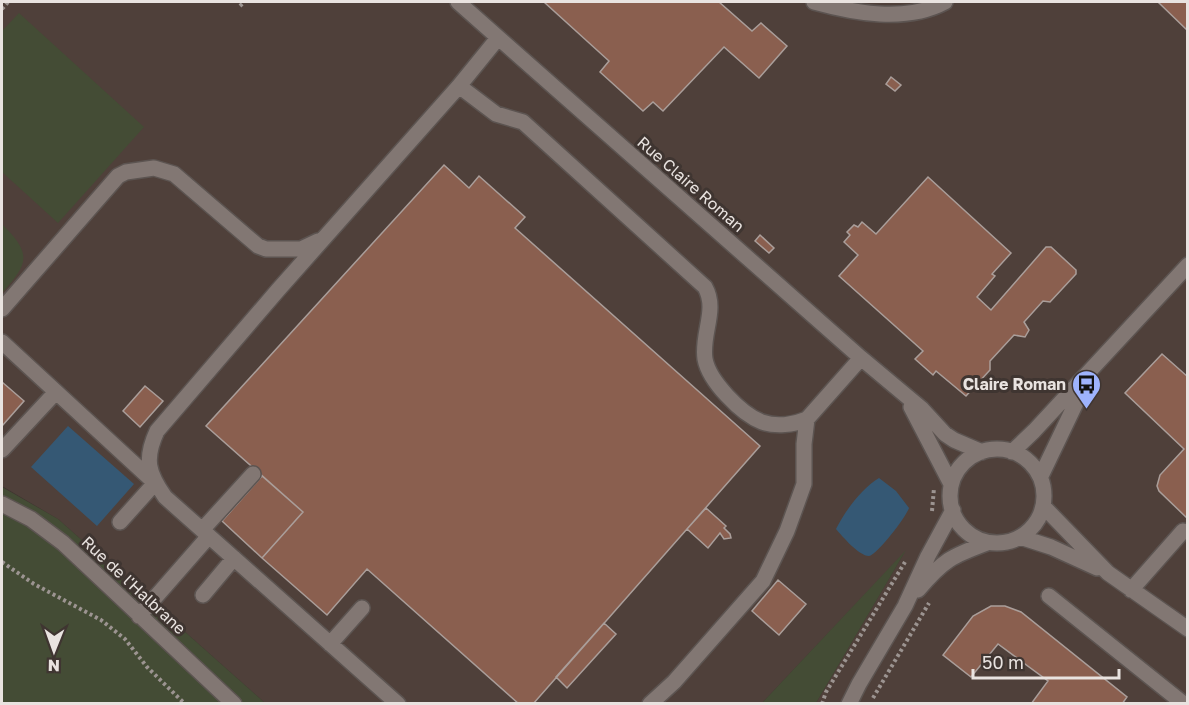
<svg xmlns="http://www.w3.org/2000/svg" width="1189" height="705" viewBox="0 0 1189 705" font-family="'Golos Text',sans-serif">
<rect width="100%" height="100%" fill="#3f3531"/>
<path fill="#4f403a" d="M2,2H1187V703H816L904,553L762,703H265L58,519L2,486Z"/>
<path fill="#444c35" d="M19,13L144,127L58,223L2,172V31Z
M2,224C32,254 29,263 2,293Z
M2,487L58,519L265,703H2Z
M906,550L816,703H762Z"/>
<path fill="#355874" d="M68,426L134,484L97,526L31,467Z
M879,478L896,491L909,508C906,517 877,555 869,556C859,556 842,536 836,529C845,511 862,488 879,478Z"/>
<path fill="#8a5f4f" stroke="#aa9e9a" stroke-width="1.5" d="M544,2H719L752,31L761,23L787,46L759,78L724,47L663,111L653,102L643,111L600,72L609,61Z
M1158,2H1188V31Z
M891,77L901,85L895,91L886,84Z
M444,165L469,188L479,176L525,217L515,228L760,446L533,704H519L367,569L327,615L262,558L303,512L206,426Z
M928,177L1011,253L992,274L995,276L977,297L991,310L1046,247H1051L1076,270V274L1050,302L1043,301L1024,322L1029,330L1025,337L1014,335L990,361V370L966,396L936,371L933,375L915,359L923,351L839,276L858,255L844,242L850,235L847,232L854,225L858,227L862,222L876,234Z
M760,235L774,248L769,253L755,241Z
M1162,354L1188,377V519L1159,491L1157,486L1160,475L1184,449L1125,393Z
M2,382L24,401L2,426Z
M145,386L163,401L140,427L123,411Z
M262,476L303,512L262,558L222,521Z
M706,508L726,526L724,528L730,534L731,538L724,539L720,533L708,548L687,529Z
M778,580L806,604L779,635L752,611Z
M991,606H1005L1021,612L1127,697L1122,704H1031L1048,681L998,644L971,677L943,655L973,616Z
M604,623L616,634L567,688L556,677Z"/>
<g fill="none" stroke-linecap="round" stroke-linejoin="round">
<defs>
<path id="minor" d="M458,2L861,358L922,409L945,434L954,440L982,452
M814,2C854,13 906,23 945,2
M459,86L496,114L523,122L705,287C718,310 701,334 705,359C709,381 741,414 762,422C776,427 793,425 807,419
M2,309L118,176L126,172L154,168L174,174L258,246L266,249H301L318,241
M2,342L155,483L120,522
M911,407L951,484
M950 496a47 47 0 1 1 94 0a47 47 0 1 1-94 0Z
M2,450L55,393
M1012,452L1034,431L1188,265
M1041,476L1086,382
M2,504L31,519L63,543L234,704
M1044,507L1108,573L1188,629
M202,530L253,474
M1020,537L1051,547L1097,568
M918,590C943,560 952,556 987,543
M1131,590L1183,531
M203,595L234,558
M1049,596L1184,704
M139,616L209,536
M330,644L362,608
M398,704L165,497C148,473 144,459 157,431L278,290L459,86L498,38
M650,704L674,682L763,581L787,531L804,484V444L807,419L861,358
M849,704L859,684L905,606L928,556L953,510"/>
</defs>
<use href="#minor" stroke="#5c5451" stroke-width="18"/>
<path stroke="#9c9491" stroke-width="4" stroke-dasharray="3 3" stroke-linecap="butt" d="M240,6L244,2
M2,9L8,2
M932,511L934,488
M2,562L34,584L101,620L125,639L147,667L185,704
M873,698L929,603
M822,704L826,692L905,562"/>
<use href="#minor" stroke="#827773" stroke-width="15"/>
</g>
<defs>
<symbol id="bus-pin" viewBox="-11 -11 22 30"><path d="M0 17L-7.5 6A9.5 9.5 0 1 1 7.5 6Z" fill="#9eb3fd" stroke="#3f3531"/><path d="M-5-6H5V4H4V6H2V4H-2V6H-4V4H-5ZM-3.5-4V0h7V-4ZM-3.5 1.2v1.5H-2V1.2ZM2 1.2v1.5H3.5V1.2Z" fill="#111"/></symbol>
</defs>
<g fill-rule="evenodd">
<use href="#bus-pin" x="1070" y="368" width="33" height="45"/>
</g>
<g text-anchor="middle" stroke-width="6" stroke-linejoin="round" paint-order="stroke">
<g font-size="16" fill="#e9e3e0" stroke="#3f3531">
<text transform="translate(691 184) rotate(41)" y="6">Rue Claire Roman</text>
<text transform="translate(134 585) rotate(43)" y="6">Rue de l'Halbrane</text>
</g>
<g font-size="16" font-weight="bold" fill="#e9e3e0" stroke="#3f3531" text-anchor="end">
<text x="1066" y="390">Claire Roman</text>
</g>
</g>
<rect width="1189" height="705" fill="none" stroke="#e9e3e0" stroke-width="6"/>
<g transform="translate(54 651) rotate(181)" stroke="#3f3531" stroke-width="4.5" paint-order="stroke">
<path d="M0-4.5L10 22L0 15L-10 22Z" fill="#e9e3e0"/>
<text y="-9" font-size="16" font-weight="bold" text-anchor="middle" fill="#e9e3e0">N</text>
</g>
<path d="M973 669v9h146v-9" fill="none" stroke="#e9e3e0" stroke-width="3"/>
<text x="982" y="669" font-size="18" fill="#e9e3e0" stroke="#3f3531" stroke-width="4.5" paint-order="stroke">50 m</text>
</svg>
